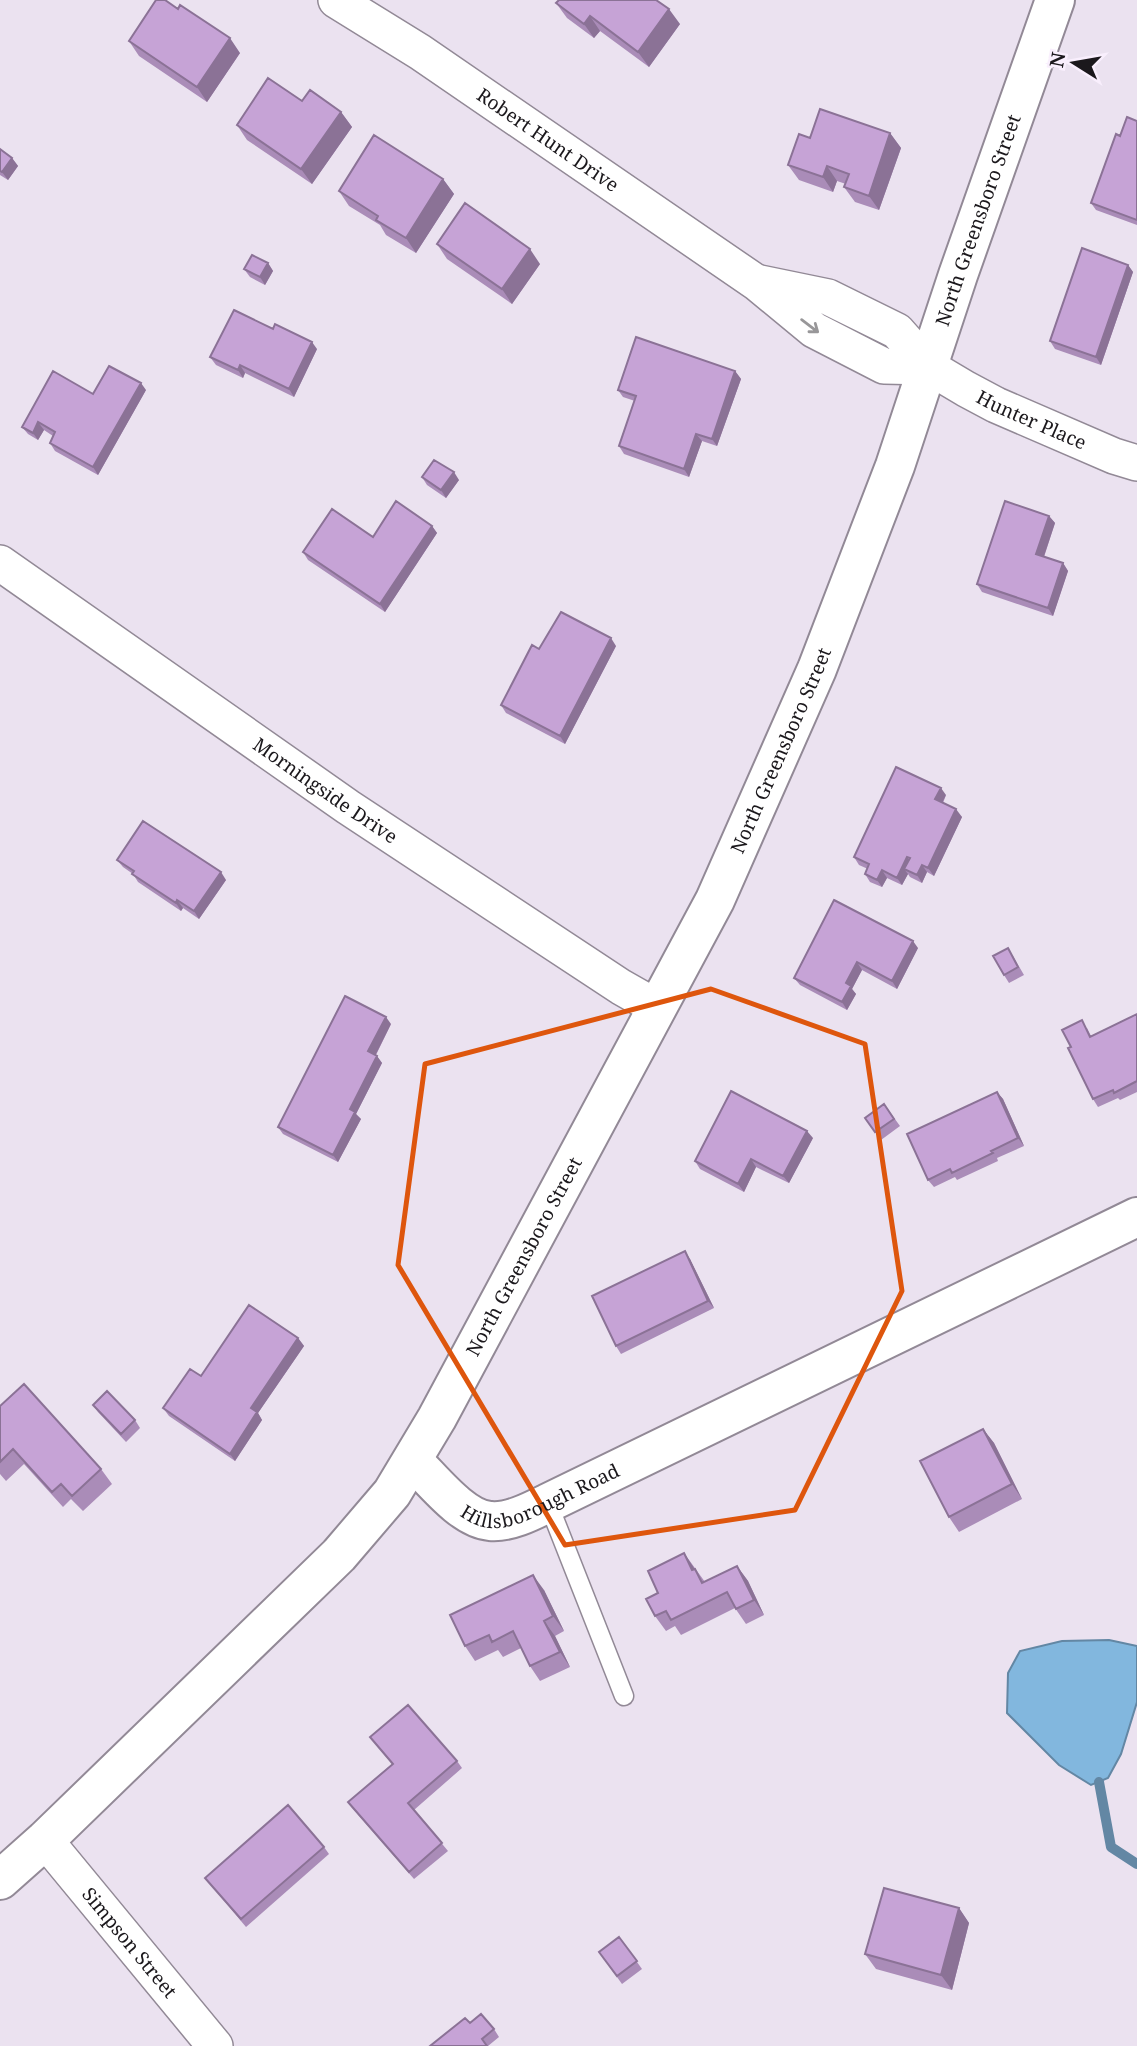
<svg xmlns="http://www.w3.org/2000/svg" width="1137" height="2046" viewBox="0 0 1137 2046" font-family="'Noto Serif',serif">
<rect width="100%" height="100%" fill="#ebe2f0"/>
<path fill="#82b7de" stroke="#6387a4" stroke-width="2" d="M1109,1640L1137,1646V1702L1121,1754L1108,1778L1091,1785L1059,1765L1007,1713L1008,1673L1020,1651L1062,1641Z"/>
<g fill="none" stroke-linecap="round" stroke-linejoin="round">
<path stroke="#6387a4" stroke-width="10" d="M1099,1782L1111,1847L1137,1864"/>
<defs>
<path id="service" d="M548,1503L624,1696"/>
<g id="minor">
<path id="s1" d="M336,0L420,52L757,283L814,330L884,366L929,367"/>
<path id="s2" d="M760,283L828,297L897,331L929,367L966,389L996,405L1114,456L1137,463"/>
<path id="s3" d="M0,563L348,807L621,987L658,1008"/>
<path id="s4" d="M45,1840L215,2046"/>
</g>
<g id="tertiary">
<path id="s5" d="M413,1461C432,1479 462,1519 490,1521C509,1523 532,1511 548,1503L1137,1217"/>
</g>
<g id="secondary">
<path id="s6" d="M0,1880L45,1840L339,1555L392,1493L437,1418L715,900L817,669L895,466L958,275L1055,0"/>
</g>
</defs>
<use href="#service" stroke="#928996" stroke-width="21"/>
<use href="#minor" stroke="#928996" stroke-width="38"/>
<use href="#tertiary" stroke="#928996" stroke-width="42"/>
<use href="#secondary" stroke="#928996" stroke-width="42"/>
<use href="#service" stroke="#fff" stroke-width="18"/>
<use href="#minor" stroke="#fff" stroke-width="35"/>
<use href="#tertiary" stroke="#fff" stroke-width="38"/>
<use href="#secondary" stroke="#fff" stroke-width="38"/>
</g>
<path fill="#aa8cb8" d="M556,3L680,24L649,67L600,31L594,38L567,18Z
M129,41L240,53L207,102L139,56Z
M302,101L341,112L352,127L312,184L247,140L237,125Z
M1137,121V225L1096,210L1091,203L1120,136Z
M890,133L901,148L879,210L855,202L844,187L846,184L837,181L833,192L799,180L788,165L810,138Z
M0,149L12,158L18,166L8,180L0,175Z
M443,179L454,194L416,253L386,235L380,225L349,206L339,191Z
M437,244L540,264L512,304L447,259Z
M268,263L273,271L265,285L250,277L244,269Z
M1128,265L1133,272L1101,365L1055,349L1050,341Z
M317,349L294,397L245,373L243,378L216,365L210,357Z
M735,371L741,379L717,446L702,441L689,477L624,454L619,446L635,401L623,397L618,390Z
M146,390L98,475L55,451L50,443L53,436L44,430L38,440L28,434L22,427Z
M422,477L459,480L446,498L427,485Z
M1049,516L1055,523L1044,557L1063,563L1068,571L1053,616L982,592L977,584Z
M432,526L437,533L385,612L308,560L303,552L373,537Z
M616,646L565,744L506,713L501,705L539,649Z
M946,795L943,803L962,817L934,876L927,872L922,883L910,877L908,874L902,885L887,878L882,887L870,882L865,874L868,869L859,865L854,857Z
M117,860L226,880L199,919L183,908L181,911L138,882L133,874L123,867Z
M918,948L897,989L862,970L852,989L856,994L847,1010L800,985L794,978Z
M1013,956L1024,975L1009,983L1004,975Z
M1137,1014V1092L1120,1100L1118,1098L1098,1107L1093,1099L1071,1047L1087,1028L1091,1036Z
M391,1024L376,1055L382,1063L356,1114L361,1119L338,1162L283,1134L278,1127Z
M997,1092L1003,1099L1024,1146L997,1158L998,1161L957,1180L955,1177L934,1187L928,1180Z
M884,1104L900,1126L881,1140L865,1118Z
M813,1138L789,1183L756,1167L744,1192L700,1169L695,1161Z
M690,1259L714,1308L621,1354L616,1346Z
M298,1338L304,1346L258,1413L262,1420L235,1461L169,1416L163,1408L201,1376Z
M93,1405L135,1420L140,1428L126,1442L98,1412Z
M0,1406L101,1469L112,1484L83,1511L71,1499L63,1507L24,1464L6,1481L0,1474Z
M983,1429L994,1443L1022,1499L959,1532L949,1517Z
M684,1553L705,1582L737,1566L748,1581L764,1615L746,1624L735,1608L681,1635L675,1626L666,1631L655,1616L658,1593Z
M544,1590L564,1631L555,1636L570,1667L540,1681L530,1666L521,1648L503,1657L498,1650L475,1661L465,1646Z
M370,1737L457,1761L462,1768L414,1810L448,1851L414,1879L354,1810L348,1802L392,1764Z
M324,1847L329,1854L246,1927L205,1878Z
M959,1908L969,1923L952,1990L876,1969L865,1954Z
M619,1937L642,1969L622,1984L599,1952Z
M470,2023L494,2029L499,2037L488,2046H430Z"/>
<path fill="#8b7296" d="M669,9L680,24L649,67L638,52Z
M590,16L600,31L594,38L584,24Z
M230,38L240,53L207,102L197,87Z
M341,112L352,127L312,184L301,169Z
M890,133L901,148L879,210L869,196Z
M12,158L18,166L8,180L2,172Z
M827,166L837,181L833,192L823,177Z
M443,179L454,194L416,253L406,238Z
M530,249L540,264L512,304L502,289Z
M268,263L273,271L265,285L260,277Z
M1128,265L1133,272L1101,365L1096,357Z
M312,342L317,349L294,397L289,389Z
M240,365L245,373L243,378L238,370Z
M735,371L741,379L717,446L712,439Z
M141,383L146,390L98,475L93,467Z
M38,422L44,430L38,440L33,433Z
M696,434L702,441L689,477L684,469Z
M454,472L459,480L446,498L441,490Z
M1049,516L1055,523L1042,562L1036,554Z
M432,526L437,533L385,612L380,604Z
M1063,563L1068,571L1053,616L1048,608Z
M611,638L616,646L565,744L560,736Z
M941,788L946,795L940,807L935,799Z
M956,809L962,817L934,876L928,868Z
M907,857L912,865L904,869L908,874L902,885L897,878Z
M922,865L927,872L922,883L917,875Z
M882,870L887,878L882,887L877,880Z
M221,872L226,880L199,919L194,911Z
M177,900L183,908L181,911L176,903Z
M913,941L918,948L897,989L892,981Z
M857,962L862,970L852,989L856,994L847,1010L842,1002L846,983Z
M386,1017L391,1024L374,1058L368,1051Z
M377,1056L382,1063L356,1114L361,1119L338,1162L333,1155L350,1109Z
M997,1092L1003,1099L1024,1146L1018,1138Z
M807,1131L813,1138L789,1183L783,1176Z
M751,1159L756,1167L744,1192L738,1184Z
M685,1251L690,1259L714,1308L708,1301Z
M298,1338L304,1346L258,1413L262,1420L235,1461L230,1454L251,1408Z
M983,1429L994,1443L1022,1499L1012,1484Z
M684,1553L694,1568L703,1585L692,1570Z
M737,1566L748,1581L764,1615L754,1600Z
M533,1575L544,1590L564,1631L553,1616Z
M544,1621L555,1636L570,1667L560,1652Z
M959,1908L969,1923L952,1990L941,1975Z"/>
<path fill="#c6a3d6" stroke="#8b7296" stroke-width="2" d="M156,0H165L178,9L180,5L230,38L197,87L129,41Z
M559,0H656L669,9L638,52L590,16L584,24L556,3Z
M268,78L302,101L310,90L341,112L301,169L237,125Z
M820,109L890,133L869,196L844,187L849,174L827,166L823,177L788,165L799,134L810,138Z
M1127,117L1137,121V220L1091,203L1116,134L1120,136Z
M374,135L443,179L406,238L376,220L378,216L339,191Z
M0,149L12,158L2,172L0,171Z
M465,203L530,249L502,289L437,244Z
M1082,248L1128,265L1096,357L1050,341Z
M252,255L268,263L260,277L244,269Z
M234,310L273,329L275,324L312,342L289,389L240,365L238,370L210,357Z
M636,337L735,371L712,439L696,434L684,469L619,446L636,396L618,390Z
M109,366L141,383L93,467L50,443L55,432L38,422L33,433L22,427L53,371L93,394Z
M434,460L454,472L441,490L422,477Z
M396,501L432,526L380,604L303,552L332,509L373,537Z
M1005,501L1049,516L1036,554L1063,563L1048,608L977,584Z
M561,612L611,638L560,736L501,705L532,645L539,649Z
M896,767L941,788L935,799L956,809L928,868L922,865L917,875L904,869L910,858L907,857L897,878L882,870L877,880L865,874L869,864L854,857Z
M143,821L221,872L194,911L177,900L176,903L132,874L134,871L117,860Z
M834,900L913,941L892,981L857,962L846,983L851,986L842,1002L794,978Z
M1008,948L1018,967L1004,975L993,956Z
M345,996L386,1017L368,1051L377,1056L350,1109L355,1112L333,1155L278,1127Z
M1137,1014V1081L1114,1093L1113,1090L1093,1099L1068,1048L1071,1047L1062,1030L1082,1020L1090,1037Z
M731,1091L807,1131L783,1176L751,1159L738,1184L695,1161Z
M997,1092L1018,1138L991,1151L993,1153L952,1173L950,1169L928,1180L907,1134Z
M884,1104L894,1119L875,1132L865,1118Z
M685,1251L708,1301L616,1346L592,1296Z
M249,1305L298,1338L251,1408L257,1412L230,1454L163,1408L190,1369L201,1376Z
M24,1384L101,1469L72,1496L61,1484L52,1492L13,1449L0,1462V1406Z
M107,1391L135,1420L121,1434L93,1405Z
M983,1429L1012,1484L949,1517L920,1461Z
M684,1553L692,1570L695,1569L702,1583L737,1566L754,1600L736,1609L727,1592L671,1620L666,1611L655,1616L646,1599L658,1593L648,1571Z
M533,1575L553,1616L544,1621L560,1652L530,1666L513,1631L492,1642L489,1635L465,1646L450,1615Z
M408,1705L457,1761L408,1803L442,1843L409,1872L348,1802L393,1764L370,1737Z
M288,1805L324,1847L241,1919L205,1878Z
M884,1888L959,1908L941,1975L865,1954Z
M619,1937L637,1961L617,1976L599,1952Z
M481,2014L494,2029L482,2039L487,2046H430L465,2018L470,2023Z"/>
<defs><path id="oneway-shaft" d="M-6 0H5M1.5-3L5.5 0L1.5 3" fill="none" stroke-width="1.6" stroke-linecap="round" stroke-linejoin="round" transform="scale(1.75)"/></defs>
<use stroke="#989799" href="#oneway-shaft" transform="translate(810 326) rotate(37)"/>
<path fill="none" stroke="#de560d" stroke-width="5" stroke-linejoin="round" d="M711,989L865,1044L902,1291L795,1510L565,1545L398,1265L425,1064Z"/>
<g text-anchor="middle" stroke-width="5" stroke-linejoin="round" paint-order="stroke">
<g font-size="19" fill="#1b181c" stroke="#f9effd">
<text dy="7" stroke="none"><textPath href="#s1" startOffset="254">Robert Hunt Drive</textPath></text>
<text dy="7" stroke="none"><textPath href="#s6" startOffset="1956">North Greensboro Street</textPath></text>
<text dy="7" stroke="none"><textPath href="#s2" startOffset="310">Hunter Place</textPath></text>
<text dy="7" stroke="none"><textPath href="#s6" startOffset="1390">North Greensboro Street</textPath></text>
<text dy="7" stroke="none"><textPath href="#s3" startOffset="397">Morningside Drive</textPath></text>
<text dy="7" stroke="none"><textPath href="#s6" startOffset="822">North Greensboro Street</textPath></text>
<text dy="7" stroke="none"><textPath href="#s5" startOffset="154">Hillsborough Road</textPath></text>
<text dy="7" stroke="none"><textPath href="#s4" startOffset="133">Simpson Street</textPath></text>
</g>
</g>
<g transform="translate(1074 63) rotate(281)" stroke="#f9effd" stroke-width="5" paint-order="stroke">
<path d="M0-5L12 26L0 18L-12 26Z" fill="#1b181c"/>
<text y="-10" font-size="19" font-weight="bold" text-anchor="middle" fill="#1b181c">N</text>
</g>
</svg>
